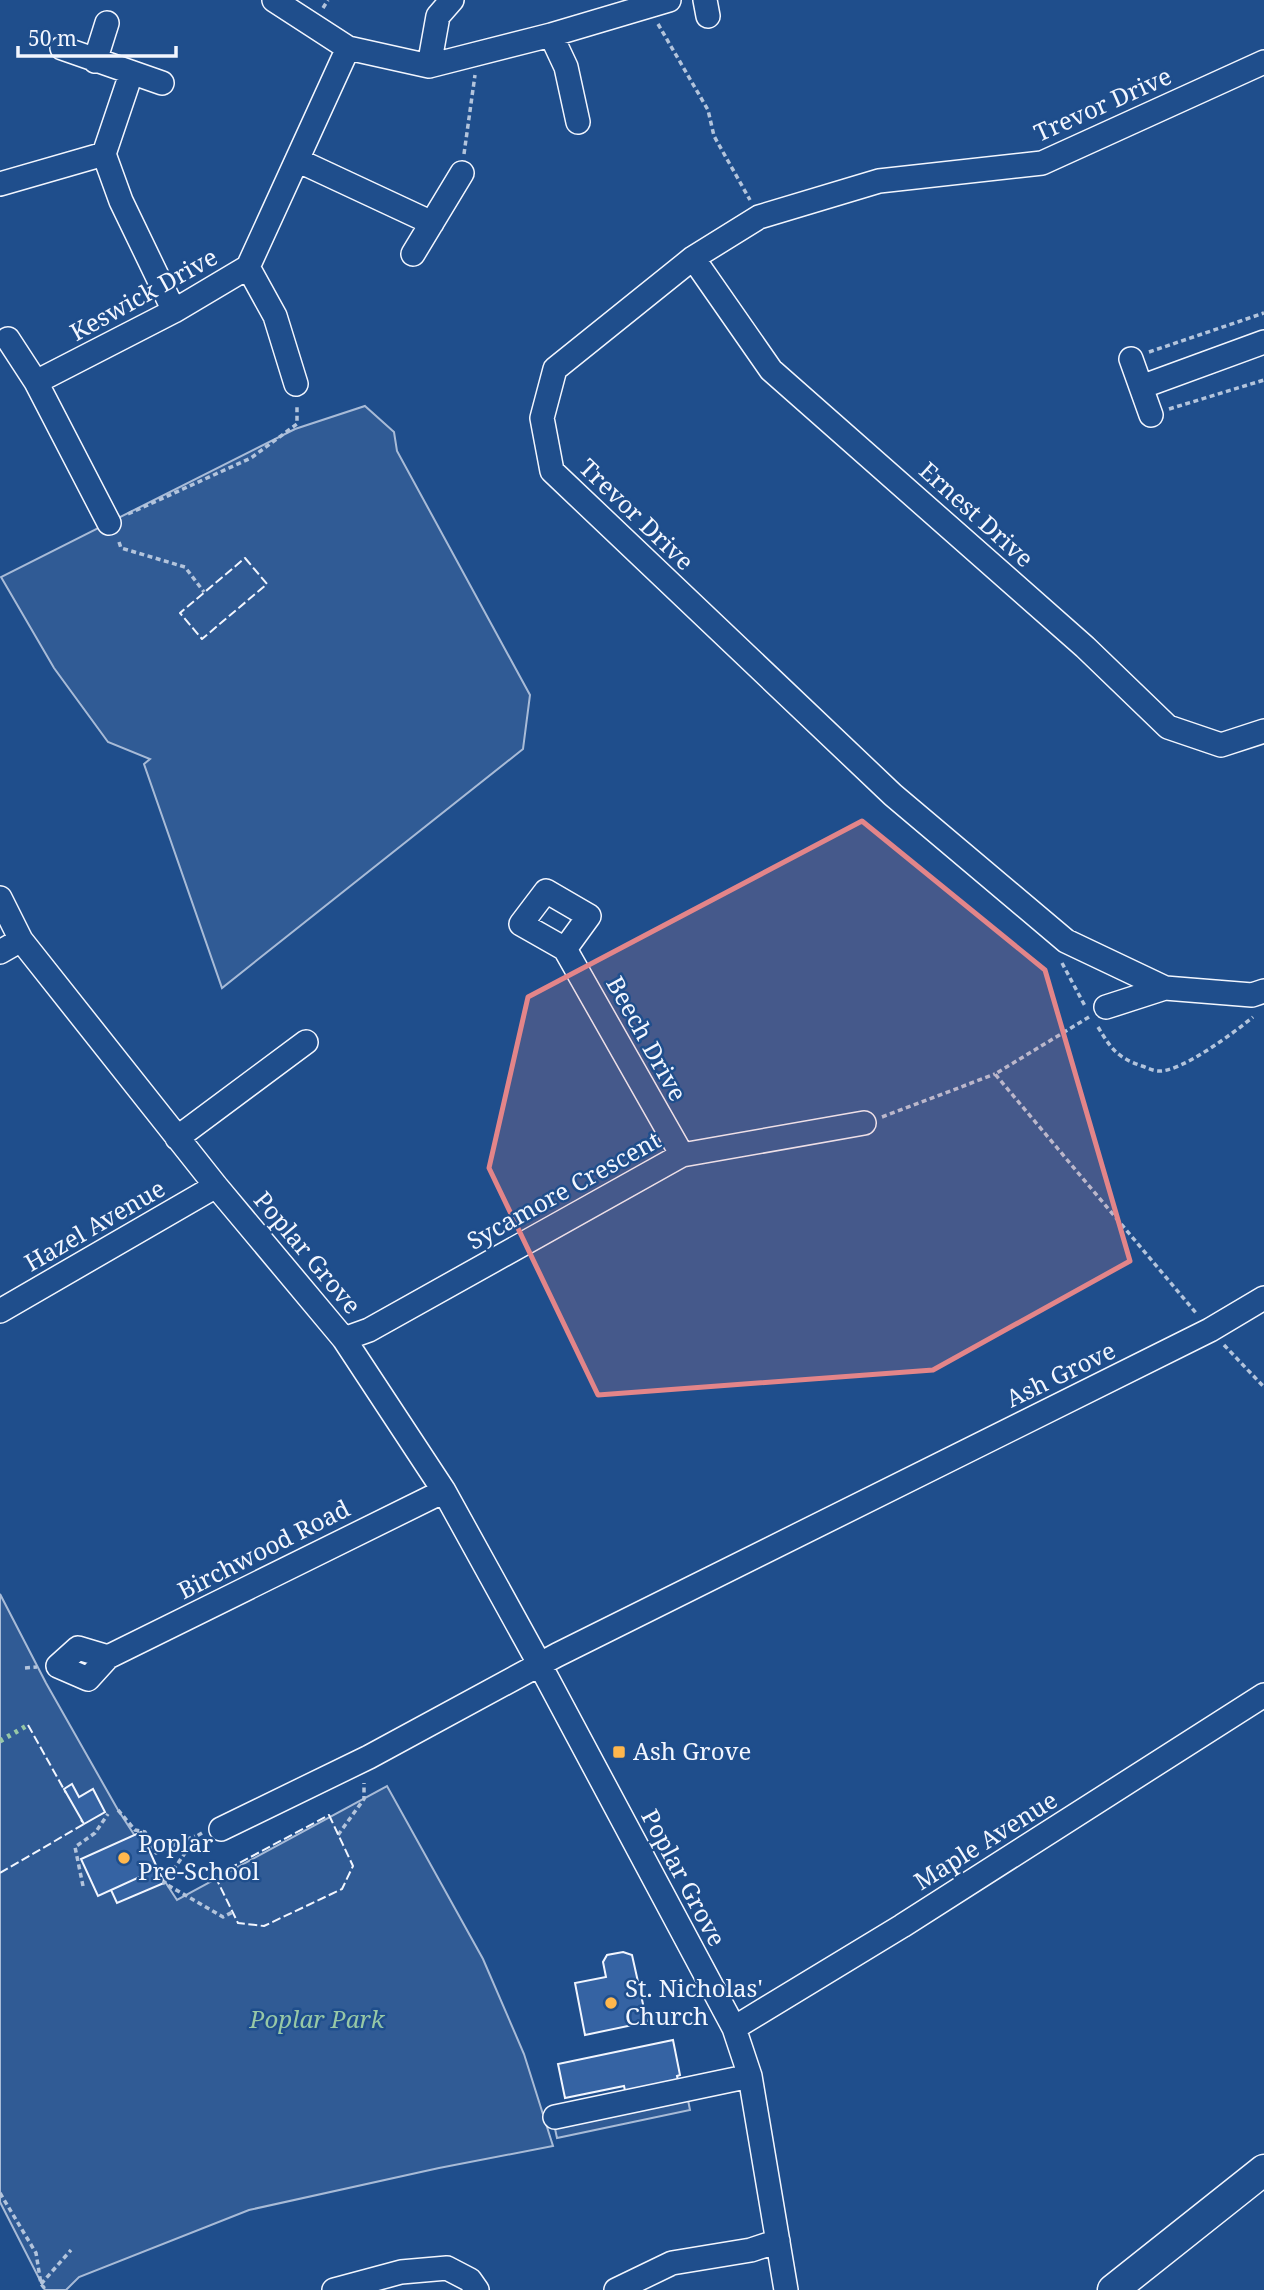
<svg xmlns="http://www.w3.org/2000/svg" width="1264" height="2290" viewBox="0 0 1264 2290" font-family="'Noto Serif',serif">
<rect width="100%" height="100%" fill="#1f4e8c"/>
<path fill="#305b95" stroke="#a8bbd7" stroke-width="2" d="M365,406L394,432L397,451L530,695L523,749L222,988L144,764L150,759L108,742L54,668L1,577L295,429Z
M0,1594L46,1683L118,1810L177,1900L387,1786L483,1959L524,2054L553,2146L439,2168L249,2210L79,2277L66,2290H45L0,2202Z
M687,2095L690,2110L557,2138L554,2124Z"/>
<path fill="#3563a3" stroke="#f2f6ff" stroke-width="2" d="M72,1784L79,1797L93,1789L105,1812L84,1824L64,1789Z
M141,1832L164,1883L157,1869L98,1896L81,1859Z
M157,1869L164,1883L117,1903L111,1890Z
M623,1952L632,1955L647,2022L585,2035L575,1983L606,1977L603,1962L607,1955Z
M673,2040L680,2075L677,2076L679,2085L626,2095L624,2086L565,2098L558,2064Z"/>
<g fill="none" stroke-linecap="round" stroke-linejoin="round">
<defs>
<path id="minor" d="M274,0L348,48L429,66L551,35L669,0
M705,0L708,16
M551,35L566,67L578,122
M62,48L162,83
M95,61L107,23
M1264,62L1042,163L879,181L759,217L693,258L555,369L542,418L552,471L893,795L1066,941L1165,988L1252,995L1264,991
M429,66L438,16L452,0
M131,74L104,154L121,201L174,311
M297,160L432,223
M0,184L104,154
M413,254L462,173
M693,258L771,370L1085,647L1168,727L1221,745L1264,731
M248,267L275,316L296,384
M8,339L36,382L109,523
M1131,359L1151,415
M36,382L174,311L248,267L348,48
M1141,387L1264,342
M0,898L21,940L216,1186L344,1339L444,1491L540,1665L734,2028L750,2076L786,2290
M565,949L589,916L546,891L521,924L565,949L682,1155
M0,952L21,940
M1106,1007L1165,988
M177,1138L306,1042
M0,1311L216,1186
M344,1339L369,1330L682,1155L864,1123
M108,1657L78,1648L58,1666L88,1679L108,1657L444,1491
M221,1829L369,1757L557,1655L1210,1330L1264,1298
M734,2028L902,1926L1264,1695
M555,2117L750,2076
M334,2290L401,2272L447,2268L470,2280L477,2290
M616,2290L672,2263L751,2250L778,2241"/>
<path id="major" d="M1113,2290L1264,2170"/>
</defs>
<use href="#minor" stroke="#f2f6ff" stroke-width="26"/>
<use href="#major" stroke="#f2f6ff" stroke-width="33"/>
<path stroke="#b3c4dc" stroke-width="3.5" stroke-dasharray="5 3.5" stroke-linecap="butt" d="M323,8L328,0
M658,24L708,110L714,136L750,200
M464,154L475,75
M1149,352L1264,313
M1169,409L1264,380
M128,514L251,458L297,424V404
M119,542L121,548L185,567L204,592
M1062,963L1085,1006
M1089,1017L995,1074L1196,1313
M1098,1027C1111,1049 1118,1058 1142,1066C1146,1067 1153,1071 1158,1071C1180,1073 1235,1032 1253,1017
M882,1117L995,1074
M1224,1345L1264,1387
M25,1668L37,1667
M118,1810L135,1830L145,1832L156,1853L195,1836
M202,1833L197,1836L164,1883L223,1917L233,1912
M338,1835L364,1799V1783
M83,1886L75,1847L95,1833L108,1814
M0,2193L36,2253L41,2284L46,2290
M41,2284L71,2250"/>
<use href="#minor" stroke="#1f4e8c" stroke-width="23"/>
<use href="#major" stroke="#1f4e8c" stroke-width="30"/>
<path stroke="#97c8a6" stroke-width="5" stroke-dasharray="3.5 5" stroke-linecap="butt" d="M0,1741L28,1725"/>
<path stroke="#f2f6ff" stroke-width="2" stroke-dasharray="9 3.5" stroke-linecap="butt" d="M245,558L267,584L202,639L180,613Z
M28,1725L66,1793
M329,1815L353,1866L342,1889L264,1926L238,1923L215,1876Z
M0,1873L84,1824L81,1820"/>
</g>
<path fill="#e38589" fill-opacity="0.2" stroke="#e38589" stroke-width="5" stroke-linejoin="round" d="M862,821L1045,970L1130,1261L933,1370L598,1395L489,1168L528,997Z"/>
<g fill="#ffb74d" stroke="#1f4e8c" stroke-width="2.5">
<rect x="612" y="1745" width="14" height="14" rx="3.5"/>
<circle cx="124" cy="1858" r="7"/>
<circle cx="611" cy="2003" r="7"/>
</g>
<g text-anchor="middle" stroke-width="5" stroke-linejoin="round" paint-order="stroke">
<g font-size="24" fill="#f2f6ff" stroke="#1f4e8c">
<text transform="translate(1103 105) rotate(-24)" y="8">Trevor Drive</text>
<text transform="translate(144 295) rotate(-29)" y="8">Keswick Drive</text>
<text transform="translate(636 515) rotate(44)" y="8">Trevor Drive</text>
<text transform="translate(976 515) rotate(42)" y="8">Ernest Drive</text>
<text transform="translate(646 1039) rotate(61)" y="8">Beech Drive</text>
<text transform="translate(564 1191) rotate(-29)" y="8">Sycamore Crescent</text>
<text transform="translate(95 1226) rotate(-30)" y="8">Hazel Avenue</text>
<text transform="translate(307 1253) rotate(50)" y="8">Poplar Grove</text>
<text transform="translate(1061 1375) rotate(-26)" y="8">Ash Grove</text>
<text transform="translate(264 1550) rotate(-27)" y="8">Birchwood Road</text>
<text transform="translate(986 1841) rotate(-32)" y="8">Maple Avenue</text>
<text transform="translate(683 1878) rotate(62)" y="8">Poplar Grove</text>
</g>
<g font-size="24" fill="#f2f6ff" stroke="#1f4e8c" text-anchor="start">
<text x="633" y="1760">Ash Grove</text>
<text x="138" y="1852">Poplar<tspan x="138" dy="28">Pre-School</tspan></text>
<text x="625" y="1997">St. Nicholas'<tspan x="625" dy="28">Church</tspan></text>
</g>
<g font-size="24" font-style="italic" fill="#97c8a6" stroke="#1f4e8c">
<text x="317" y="2028">Poplar Park</text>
</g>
</g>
<path d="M18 46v10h158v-10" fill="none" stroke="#f2f6ff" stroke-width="3.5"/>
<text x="28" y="46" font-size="21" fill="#f2f6ff" stroke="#1f4e8c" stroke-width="5" paint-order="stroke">50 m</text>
</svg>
